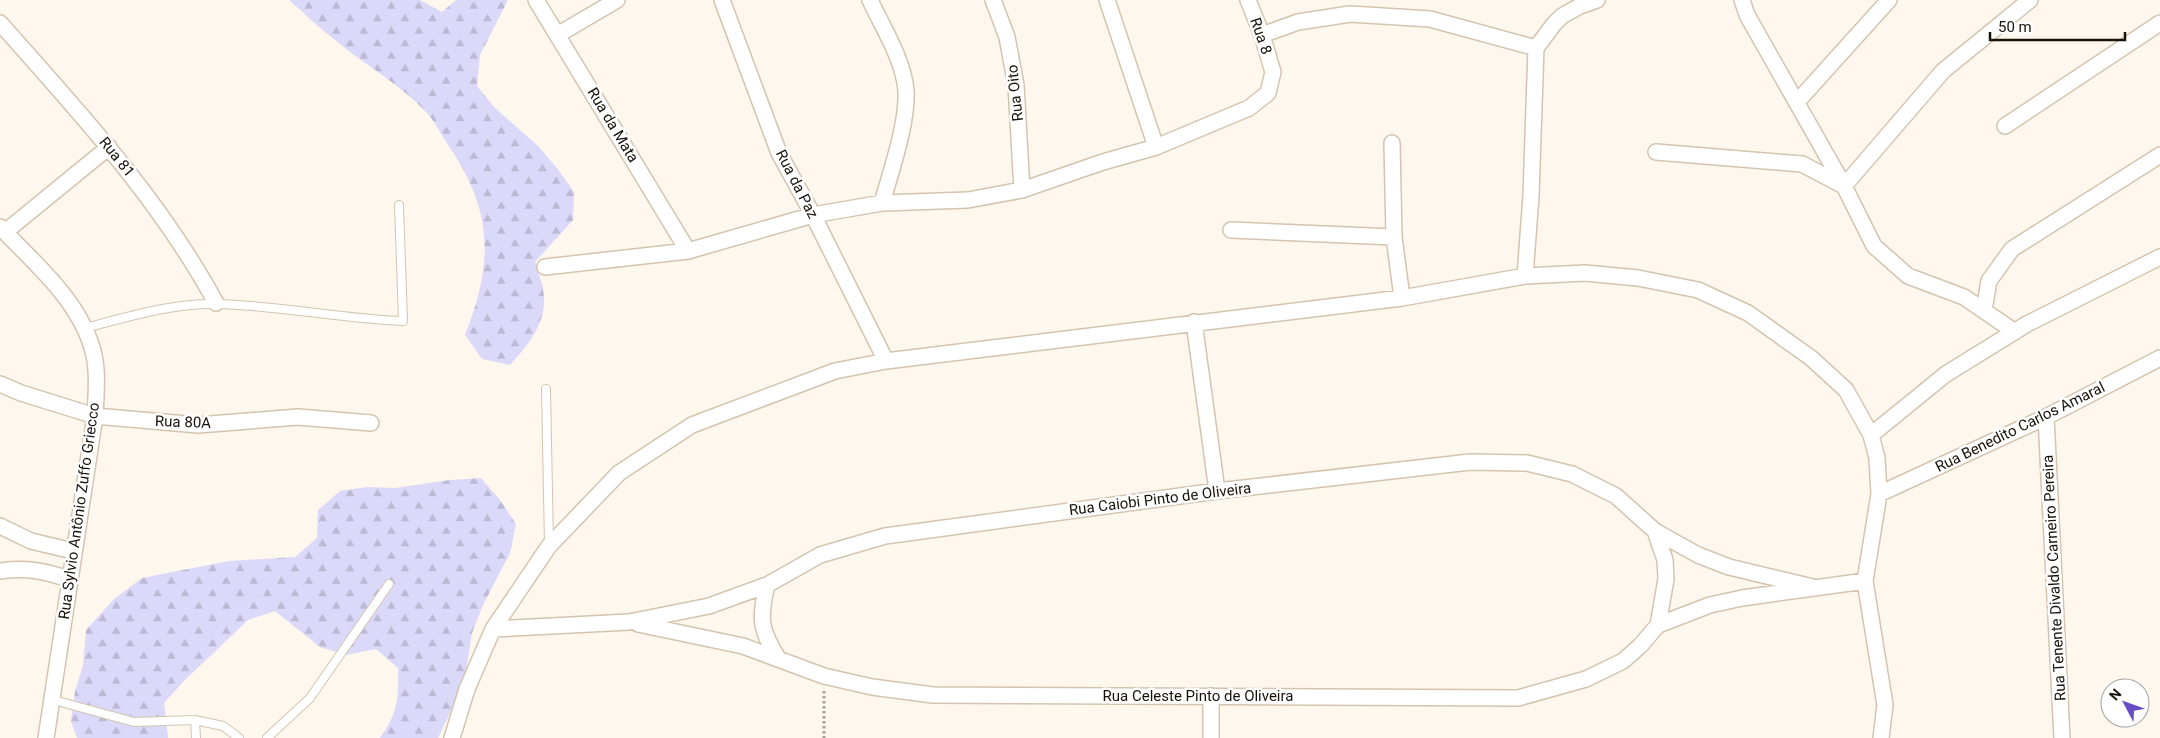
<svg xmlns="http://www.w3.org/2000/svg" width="2160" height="738" viewBox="0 0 2160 738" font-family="Roboto,sans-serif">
<defs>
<pattern id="forest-firs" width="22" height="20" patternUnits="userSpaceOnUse" patternTransform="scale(1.25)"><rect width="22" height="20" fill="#dbd9f9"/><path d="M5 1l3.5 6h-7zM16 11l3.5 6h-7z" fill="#bbb9d4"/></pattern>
</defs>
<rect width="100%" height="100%" fill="#fef7ee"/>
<path fill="url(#forest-firs)" d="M289,0H420L442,12L456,0H508L480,55L477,86L495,108L538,146L557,168L574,192L573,220L535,262C537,271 542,280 543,289C549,320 529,344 510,365L482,359L465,335C494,262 493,210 448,145C441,134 435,122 427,113C400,84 365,65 335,40C319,28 304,13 289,0Z
M481,478L500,500L516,524L510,553L483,605L472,633L464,684L438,738H380C398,713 399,697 398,668L376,649L346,655L320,647L275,611L248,620L185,680L164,703L168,738H77L71,721L75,691L83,665L86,630L113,600L142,578L229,561L295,557L317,538L318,510L340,491L367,487L395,488L450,480Z"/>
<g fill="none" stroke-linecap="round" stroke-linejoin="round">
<defs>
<path id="lane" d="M85,328C127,317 172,303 216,304C279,305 341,319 403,321L399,205
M546,389L549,544
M50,699L134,722L195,720L223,726L239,738
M195,720L196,738
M267,738L310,698L389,584"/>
<path id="street" d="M536,0L688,251
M722,0L779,153L813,215L886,361
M870,0C883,28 903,59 906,90C908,122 891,171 882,203
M993,0L1007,37L1016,85L1022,190
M1107,0L1156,147
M1742,0L1747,15L1844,186L1874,246L1908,276L1964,297L2015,332
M0,23C79,112 159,198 216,303
M559,34L617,0
M1262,35L1298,22L1350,14L1430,19L1536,48
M1797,102L1889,0
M2005,126L2160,23
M1392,143L1394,237L1402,298
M1656,152L1802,164L1844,186L1943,71L2030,0
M0,227C35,264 82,302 94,355C98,374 96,395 95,416L46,738
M1231,230L1394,237
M5,232L109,147
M545,267L688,251L813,215L882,203L968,200L1022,190L1103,162L1156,147L1249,108L1268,93L1273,72L1262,35L1248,0
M1525,276L1531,196L1536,48L1554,24L1562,16L1580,6L1597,0
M1984,310L1989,281L2012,249L2160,155
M1194,322L1217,491
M0,384L21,393L95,416L198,425L298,417L371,423
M2046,417L2062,738
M1871,435L1946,374L2027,324L2160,257
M1879,494L2046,417L2160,358
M0,526L31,541L73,551
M0,571C27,567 43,571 69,579
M767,585C759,618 760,630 778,658
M638,624L743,646L824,676L872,687L933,695L1518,698L1586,679L1623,661L1640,646L1658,625L1666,579L1665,560L1655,531
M1658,625L1710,605L1742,598L1865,581
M493,629L629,622L709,606L767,585L820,555L885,536L1217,491L1470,462L1527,463L1572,474L1616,496L1655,531L1698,555L1729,567L1813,587
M1211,696V738
M452,738L467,689L493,629L549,546L619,473L692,425L835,371L886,361L1402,298L1525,276L1585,273L1638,278L1698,290L1748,313L1811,358L1846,390L1871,435L1877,458L1879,494L1865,581L1885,705L1881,738"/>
</defs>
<use href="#lane" stroke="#d4c4af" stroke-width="10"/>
<use href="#street" stroke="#d4c4af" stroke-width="18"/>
<path stroke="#a8a199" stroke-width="3" stroke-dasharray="2.5 2.5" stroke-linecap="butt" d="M824,691V738"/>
<use href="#lane" stroke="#fff" stroke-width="8"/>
<use href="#street" stroke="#fff" stroke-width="15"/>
</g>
<g text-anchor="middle" stroke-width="5" stroke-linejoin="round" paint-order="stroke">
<g font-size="15" fill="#18120b" stroke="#fff">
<text transform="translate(1261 36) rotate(71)" y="5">Rua 8</text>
<text transform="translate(1015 93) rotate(-96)" y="5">Rua Oito</text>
<text transform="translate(613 125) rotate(59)" y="5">Rua da Mata</text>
<text transform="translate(117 157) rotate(51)" y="5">Rua 81</text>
<text transform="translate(797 184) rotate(63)" y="5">Rua da Paz</text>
<text transform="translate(183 422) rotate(2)" y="5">Rua 80A</text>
<text transform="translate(2020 427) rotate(-26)" y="5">Rua Benedito Carlos Amaral</text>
<text transform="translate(1160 499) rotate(-7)" y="5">Rua Caiobi Pinto de Oliveira</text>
<text transform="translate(79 511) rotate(-82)" y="5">Rua Sylvio Antônio Zuffo Griecco</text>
<text transform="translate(2054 578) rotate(-93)" y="5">Rua Tenente Divaldo Carneiro Pereira</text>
<text x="1198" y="701">Rua Celeste Pinto de Oliveira</text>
</g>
</g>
<g transform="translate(2125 703) rotate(311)"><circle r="24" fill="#ffffff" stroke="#a3a09d"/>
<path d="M0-4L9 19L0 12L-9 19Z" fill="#664cc5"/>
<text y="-8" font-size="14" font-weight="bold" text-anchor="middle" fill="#18120b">N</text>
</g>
<path d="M1990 32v8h135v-8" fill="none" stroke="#18120b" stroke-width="2.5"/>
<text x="1998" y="32" font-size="15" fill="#18120b" stroke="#ffffff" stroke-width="4" paint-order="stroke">50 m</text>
</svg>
